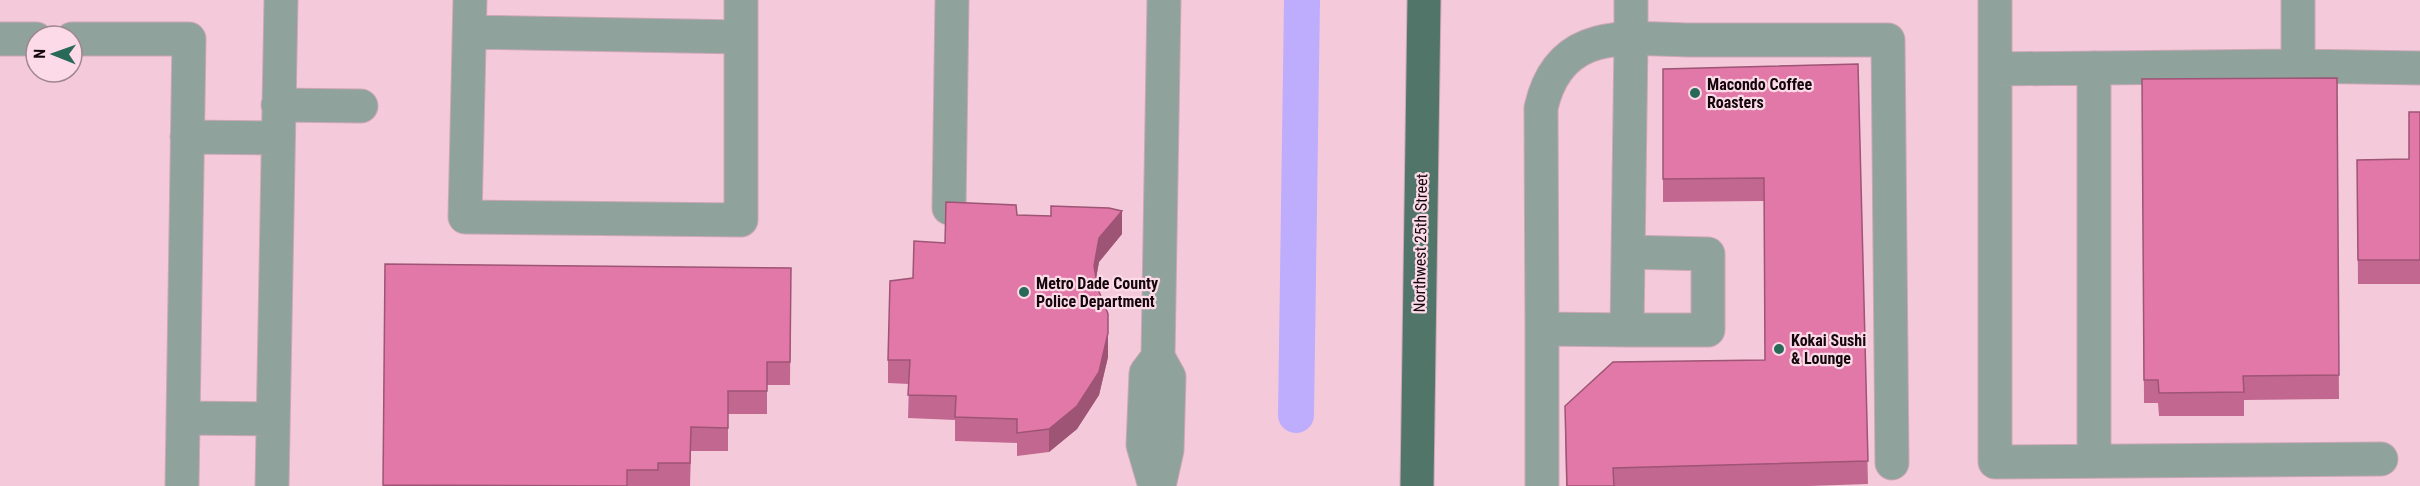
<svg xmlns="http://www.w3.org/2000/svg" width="2420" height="486" viewBox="0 0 2420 486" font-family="'Roboto Condensed',sans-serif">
<rect width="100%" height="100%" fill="#f4cada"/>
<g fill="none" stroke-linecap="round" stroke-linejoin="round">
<path stroke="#bdadfc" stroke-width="36" d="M1296,415L1302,0"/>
<defs>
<path id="minor" d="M470,0L465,217L741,220V0
M1631,0V40L1627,330L1542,329L1541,108C1547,81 1560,57 1588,46C1619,34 1659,40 1692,40C1758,40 1823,40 1888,40L1892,463
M2298,0V66L2420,68
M470,32L741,37
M0,39H36
M72,39H189L182,486
M2298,66L1995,69V462L2381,459
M1995,69V0
M278,105L361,106
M187,137L277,138
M949,208L952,0
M1627,330H1708V254L1628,252
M183,418L273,419
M2094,461V68
M272,486L281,0
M1155,486L1143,445L1146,373L1158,357
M1159,486L1167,450L1169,377L1158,357L1164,0
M1542,486V329"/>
<path id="major" d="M1417,486L1424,0"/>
</defs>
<use href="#minor" stroke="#cca7b5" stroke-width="35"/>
<use href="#major" stroke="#cca7b5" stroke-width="35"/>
<use href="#minor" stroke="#8fa29c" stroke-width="33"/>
<use href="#major" stroke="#52756a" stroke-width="33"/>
</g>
<path fill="#c26790" d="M1858,64L1868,484L1809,486H1566L1565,406L1765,360L1764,201L1663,202V69Z
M2337,78L2339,399L2244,400V416H2159L2158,403H2144L2142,79Z
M2420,112V284H2358L2357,160L2409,159Z
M1017,215L1051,216L1122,234L1099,262L1096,278L1108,357L1099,395L1077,429L1049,452L1017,456V443L955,441V420L908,418L909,384L888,383V360L913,278L945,243Z
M385,264L791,268L790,385H767V414H728V451H691L690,486H383Z"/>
<path fill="#9e5475" d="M1122,211V234L1099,262L1094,289V266L1099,238Z
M1108,314V357L1099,395L1077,429L1049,452V429Z"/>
<path fill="#e178a7" stroke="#9e5475" stroke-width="1.5" d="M1858,64L1868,461L1613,468L1614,486H1567L1565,406L1613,362L1765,360L1764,178L1663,179V69Z
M2337,78L2339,375L2243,376L2244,392L2159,393L2158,380H2144L2142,79Z
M2409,112H2420V260H2358L2357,160L2409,159Z
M946,202L1016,205L1017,215L1051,216V206L1109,208L1122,211L1099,238L1094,266L1098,289L1108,314V333L1099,372L1077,406L1049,429L1017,433V419L955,417L956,396L908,395L910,360H888L890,281L913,278L914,241L945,243Z
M385,264L791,268L790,362H767V391H728V428L691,427L690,463H658V470H627V486L383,485Z"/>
<g fill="#286958" stroke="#fcdae7" stroke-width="2">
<circle cx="1695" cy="93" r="6"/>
<circle cx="1024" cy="292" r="6"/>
<circle cx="1779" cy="349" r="6"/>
</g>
<g text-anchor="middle" stroke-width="4.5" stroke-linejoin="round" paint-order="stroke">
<g font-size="16" font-weight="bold" fill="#14070c" stroke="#fcdae7" text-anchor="start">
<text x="1707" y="90">Macondo Coffee<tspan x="1707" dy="18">Roasters</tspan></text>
<text x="1036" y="289">Metro Dade County<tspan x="1036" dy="18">Police Department</tspan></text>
<text x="1791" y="346">Kokai Sushi<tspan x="1791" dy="18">&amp; Lounge</tspan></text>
</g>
<g font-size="16" fill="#14070c" stroke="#fcdae7">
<text transform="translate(1420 243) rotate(-89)" y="6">Northwest 25th Street</text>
</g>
</g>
<g transform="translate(54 54) rotate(271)"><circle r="28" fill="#fcdae7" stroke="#9f868f" stroke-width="1.5"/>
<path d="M0-4.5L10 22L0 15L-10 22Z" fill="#286958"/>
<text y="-9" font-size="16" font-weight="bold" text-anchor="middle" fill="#14070c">N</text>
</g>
</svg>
